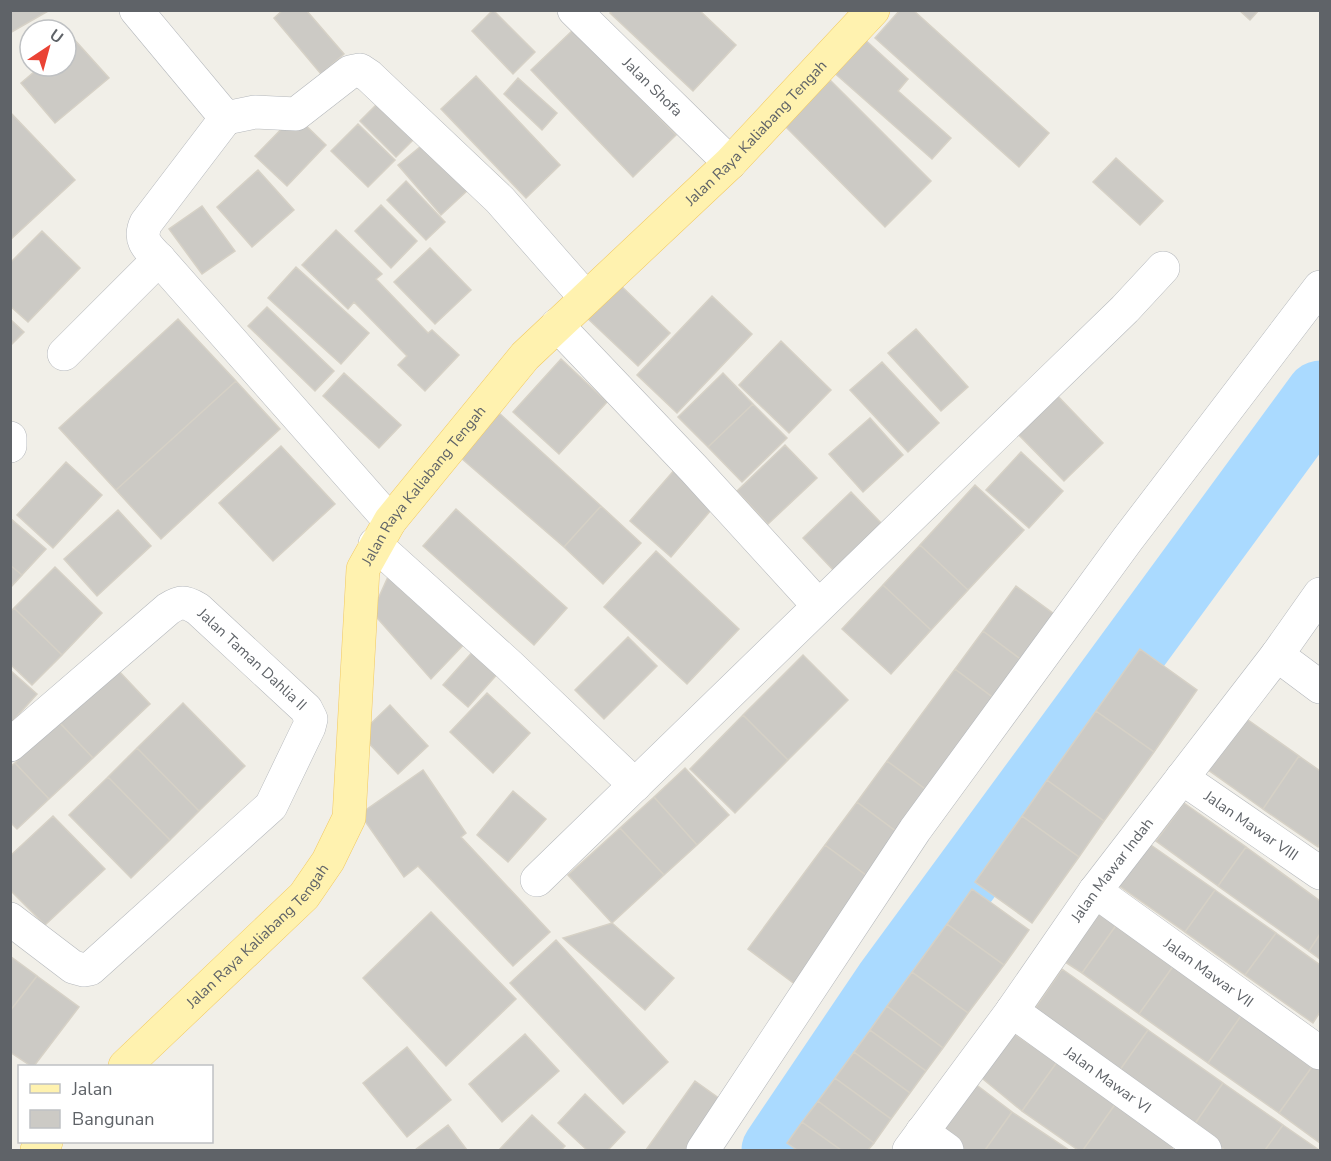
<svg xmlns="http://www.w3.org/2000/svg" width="1331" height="1161" viewBox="0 0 1331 1161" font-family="'Nunito Sans',sans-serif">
<rect width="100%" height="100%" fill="#f1efe8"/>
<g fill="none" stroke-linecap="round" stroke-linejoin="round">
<path stroke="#aadaff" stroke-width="69" d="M776,1150L888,984L1320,395"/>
</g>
<path fill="#cccac5" stroke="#d6d1c6" stroke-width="1.5" d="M10,10H50L10,33Z
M283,10H306L344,54L321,74L274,18Z
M493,10L535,52L513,74L472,31Z
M613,10H699L736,45L693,91L610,13Z
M900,10H913L1049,133L1019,167L875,38Z
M1239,10H1259L1250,20Z
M574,29L676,135L633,177L531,70Z
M861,36L908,79L898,91L951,138L932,159L831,70Z
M73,38L109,78L55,123L21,83L41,66H66V44Z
M476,76L560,165L526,198L441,109Z
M518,78L557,113L542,130L504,94Z
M830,80L931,181L885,227L785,126Z
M385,96L421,132L396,157L360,121Z
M10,112L75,180L10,240Z
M295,115L326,145L287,186L255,156Z
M358,124L395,160L368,187L331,151Z
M426,142L468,190L441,215L398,165Z
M1116,158L1163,201L1140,225L1093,182Z
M258,170L294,210L252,247L217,207Z
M406,181L445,222L426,240L387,200Z
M381,205L417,241L391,268L355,231Z
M202,206L235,251L202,274L169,229Z
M336,230L382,274L376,279L428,333L432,330L459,355L425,391L398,365L407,356L354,302L348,309L302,265Z
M42,231L80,268L28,322L10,306V263Z
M430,248L471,290L435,324L394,282Z
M296,267L369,333L341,364L268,298Z
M616,281L670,333L638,366L584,315Z
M712,296L752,334L677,413L637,375Z
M267,307L334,371L315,391L248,326Z
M10,319L24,332L10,346Z
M178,319L236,381L116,490L59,428Z
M916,329L968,387L941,411L888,353Z
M781,341L831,390L789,433L739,385Z
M561,359L607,402L559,454L513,412Z
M882,362L939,423L908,452L850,390Z
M344,373L401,425L379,448L323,396Z
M723,373L753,404L708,447L678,417Z
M236,381L280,429L161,539L116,490Z
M1050,388L1103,443L1064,481L1010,426Z
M753,404L787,438L742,482L708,447Z
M499,413L601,506L564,547L461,458Z
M870,418L903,455L863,492L829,454Z
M785,445L817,478L768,524L737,491Z
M281,446L335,504L273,561L219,503Z
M1021,452L1063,491L1029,528L986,490Z
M66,462L102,495L53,548L17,515Z
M676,468L717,503L671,557L630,521Z
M975,485L1024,530L968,590L920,545Z
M851,492L884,526L836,573L803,538Z
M601,506L641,543L603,584L564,547Z
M456,509L567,608L534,645L423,546Z
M118,510L151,546L97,596L64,559Z
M10,518L46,549L22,575L10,565Z
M920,545L968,590L931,630L883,585Z
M656,551L739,629L687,684L604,607Z
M10,565L22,575L10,588Z
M55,567L102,613L62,655L14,608Z
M392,568L469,639L431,679L372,612Z
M883,585L931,630L891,674L842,629Z
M1016,586L1065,622L1031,667L983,631Z
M14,608L62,655L32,685L10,664V612Z
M983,631L1031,667L1003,705L955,669Z
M628,637L657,666L604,719L575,690Z
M475,649L500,671L468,707L443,685Z
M1140,649L1197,690L1154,752L1096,711Z
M803,655L848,700L788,760L743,715Z
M116,668L150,704L93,758L58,721Z
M955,669L1003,705L936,797L887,761Z
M10,670L37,694L10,724Z
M487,693L530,733L493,773L450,732Z
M183,703L245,766L199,811L137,748Z
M390,705L428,746L398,774L360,734Z
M1096,711L1154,752L1104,821L1047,780Z
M743,715L788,760L735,813L690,769Z
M1241,715L1299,756L1263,809L1204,767Z
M58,721L93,758L49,799L15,763Z
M137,748L199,811L170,840L108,777Z
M1299,756L1320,771V843L1318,847L1263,809Z
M887,761L936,797L905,838L857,802Z
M15,763L49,799L17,829L10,822V767Z
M685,768L729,815L697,845L654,797Z
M423,770L466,833L461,837L550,932L513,966L418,866L404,877L360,814Z
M108,777L170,840L131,878L69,815Z
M1047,780L1104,821L1079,857L1022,816Z
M513,791L546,819L508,862L477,835Z
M654,797L697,845L664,875L620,828Z
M857,802L905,838L874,881L825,845Z
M1184,803L1246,847L1218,886L1156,841Z
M53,816L105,869L45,925L10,890V856Z
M1022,816L1079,857L1032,923L975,882Z
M620,828L664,875L612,923L568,875Z
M1148,843L1215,890L1185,932L1118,885Z
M825,845L874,881L796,985L748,949Z
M1246,847L1320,901V934L1309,951L1218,886Z
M972,889L1029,930L1004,965L947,924Z
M1215,890L1276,933L1245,975L1185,932Z
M1097,911L1117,924L1082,973L1062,960Z
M431,912L516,999L446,1066L363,978Z
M612,923L674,978L645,1010L563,938Z
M947,924L1004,965L968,1013L912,972Z
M1117,924L1174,965L1139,1014L1082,973Z
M1276,933L1320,965V1012L1313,1023L1245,975Z
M1320,934V959L1309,951Z
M556,940L668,1062L623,1104L510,983Z
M10,956L37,976L10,1011Z
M1174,965L1243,1013L1208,1063L1139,1014Z
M1062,969L1148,1030L1117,1074L1031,1014Z
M912,972L968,1013L943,1048L887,1006Z
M37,976L79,1007L34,1066H31L10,1052V1011Z
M887,1006L943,1048L926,1071L870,1030Z
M1243,1013L1314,1064L1279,1113L1208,1063Z
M870,1030L926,1071L910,1093L854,1052Z
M1148,1030L1223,1083L1192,1128L1117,1074Z
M1013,1033L1057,1062L1022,1111L978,1075Z
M525,1034L559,1071L502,1122L469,1084Z
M407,1047L451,1100L407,1137L363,1083Z
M854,1052L910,1093L891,1119L835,1078Z
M1057,1062L1116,1103L1083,1150H1078L1022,1111Z
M1314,1064L1320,1069V1143L1279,1113Z
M835,1078L891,1119L874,1143L818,1101Z
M695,1081L727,1104L694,1150H646Z
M974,1083L1012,1112L985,1150H964L939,1130Z
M1223,1083L1283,1125L1265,1150H1225L1192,1128Z
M585,1094L625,1132L608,1150H587L558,1123Z
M818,1101L874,1143L868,1150H841L802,1122Z
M1116,1103L1175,1145L1171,1150H1083Z
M1012,1112L1069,1150H985Z
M532,1115L565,1146L561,1150H499Z
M802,1122L841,1150H797L787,1143Z
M448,1125L467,1150H415Z
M1283,1125L1319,1150H1265Z"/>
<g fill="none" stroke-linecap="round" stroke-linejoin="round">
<defs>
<g id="minor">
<path d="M136,10L226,118L255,112L296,114L350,72L360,70L369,76L500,200L586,298"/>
<path id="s1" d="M574,10L730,163"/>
<path d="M226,118L146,223C138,240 148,248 159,259L390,521"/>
<path d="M557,325L694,469L818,605"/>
<path d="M64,354L159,259"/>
<path d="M10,438V446"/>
<path d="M375,544L509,665L635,785"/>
<path d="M1277,655L1320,687"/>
<path id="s2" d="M10,745L168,609C180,601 185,601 198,609L306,709L311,719L309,727L271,806L90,969L84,970L73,967L10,919"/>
<path id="s3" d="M1182,778L1320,873"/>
<path d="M537,880L1125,309L1163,268"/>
<path id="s4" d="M1095,891L1320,1053"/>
<path id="s5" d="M1012,1011L1205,1150"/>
<path d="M922,1132L947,1150"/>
<path d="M703,1150L915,830L1127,540L1320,287"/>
<path id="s6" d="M909,1150L1012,1011L1095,891L1277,655L1320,594"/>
</g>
<g id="major">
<path id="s7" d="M125,1066L304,896L328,861L349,818L363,569L390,521L525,356L730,163L873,10"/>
<path d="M37,1150L46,1142"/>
</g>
</defs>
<use href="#minor" stroke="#b5b8bc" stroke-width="34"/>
<use href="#major" stroke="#f2c960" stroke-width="34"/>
<use href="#minor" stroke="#fff" stroke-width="33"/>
<use href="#major" stroke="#fff2af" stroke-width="33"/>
</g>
<g text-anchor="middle" stroke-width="5" stroke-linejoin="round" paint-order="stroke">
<g font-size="15" fill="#5f6368" stroke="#fff">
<text dy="5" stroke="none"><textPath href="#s1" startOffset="110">Jalan Shofa</textPath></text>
<text dy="5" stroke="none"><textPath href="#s7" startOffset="1176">Jalan Raya Kaliabang Tengah</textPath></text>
<text dy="5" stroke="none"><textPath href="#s7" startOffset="690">Jalan Raya Kaliabang Tengah</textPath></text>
<text dy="5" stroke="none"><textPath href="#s2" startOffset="315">Jalan Taman Dahlia II</textPath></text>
<text dy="5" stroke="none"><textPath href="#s3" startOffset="84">Jalan Mawar VIII</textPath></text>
<text dy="5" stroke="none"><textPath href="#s6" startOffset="346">Jalan Mawar Indah</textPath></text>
<text dy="5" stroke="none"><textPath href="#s7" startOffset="186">Jalan Raya Kaliabang Tengah</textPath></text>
<text dy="5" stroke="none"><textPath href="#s4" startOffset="140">Jalan Mawar VII</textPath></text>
<text dy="5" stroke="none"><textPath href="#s5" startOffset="118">Jalan Mawar VI</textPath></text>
</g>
</g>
<rect width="1331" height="1161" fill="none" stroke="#5f6368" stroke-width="24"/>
<rect x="18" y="1065" width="195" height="78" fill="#ffffff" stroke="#bfc1c3" stroke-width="1.5"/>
<rect x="30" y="1084" width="30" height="9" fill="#fff2af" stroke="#bfc1c3" stroke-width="1.5"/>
<text x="72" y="1095" font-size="18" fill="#5f6368">Jalan</text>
<rect x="30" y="1110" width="30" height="18" fill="#cccac5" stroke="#bfc1c3" stroke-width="1.5"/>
<text x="72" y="1125" font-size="18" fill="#5f6368">Bangunan</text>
<g transform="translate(48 48) rotate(36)"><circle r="28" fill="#ffffff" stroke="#bfc1c3" stroke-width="1.5"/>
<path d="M0-4.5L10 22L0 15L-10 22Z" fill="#ea4335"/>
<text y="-9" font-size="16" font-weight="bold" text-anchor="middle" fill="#5f6368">U</text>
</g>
</svg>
